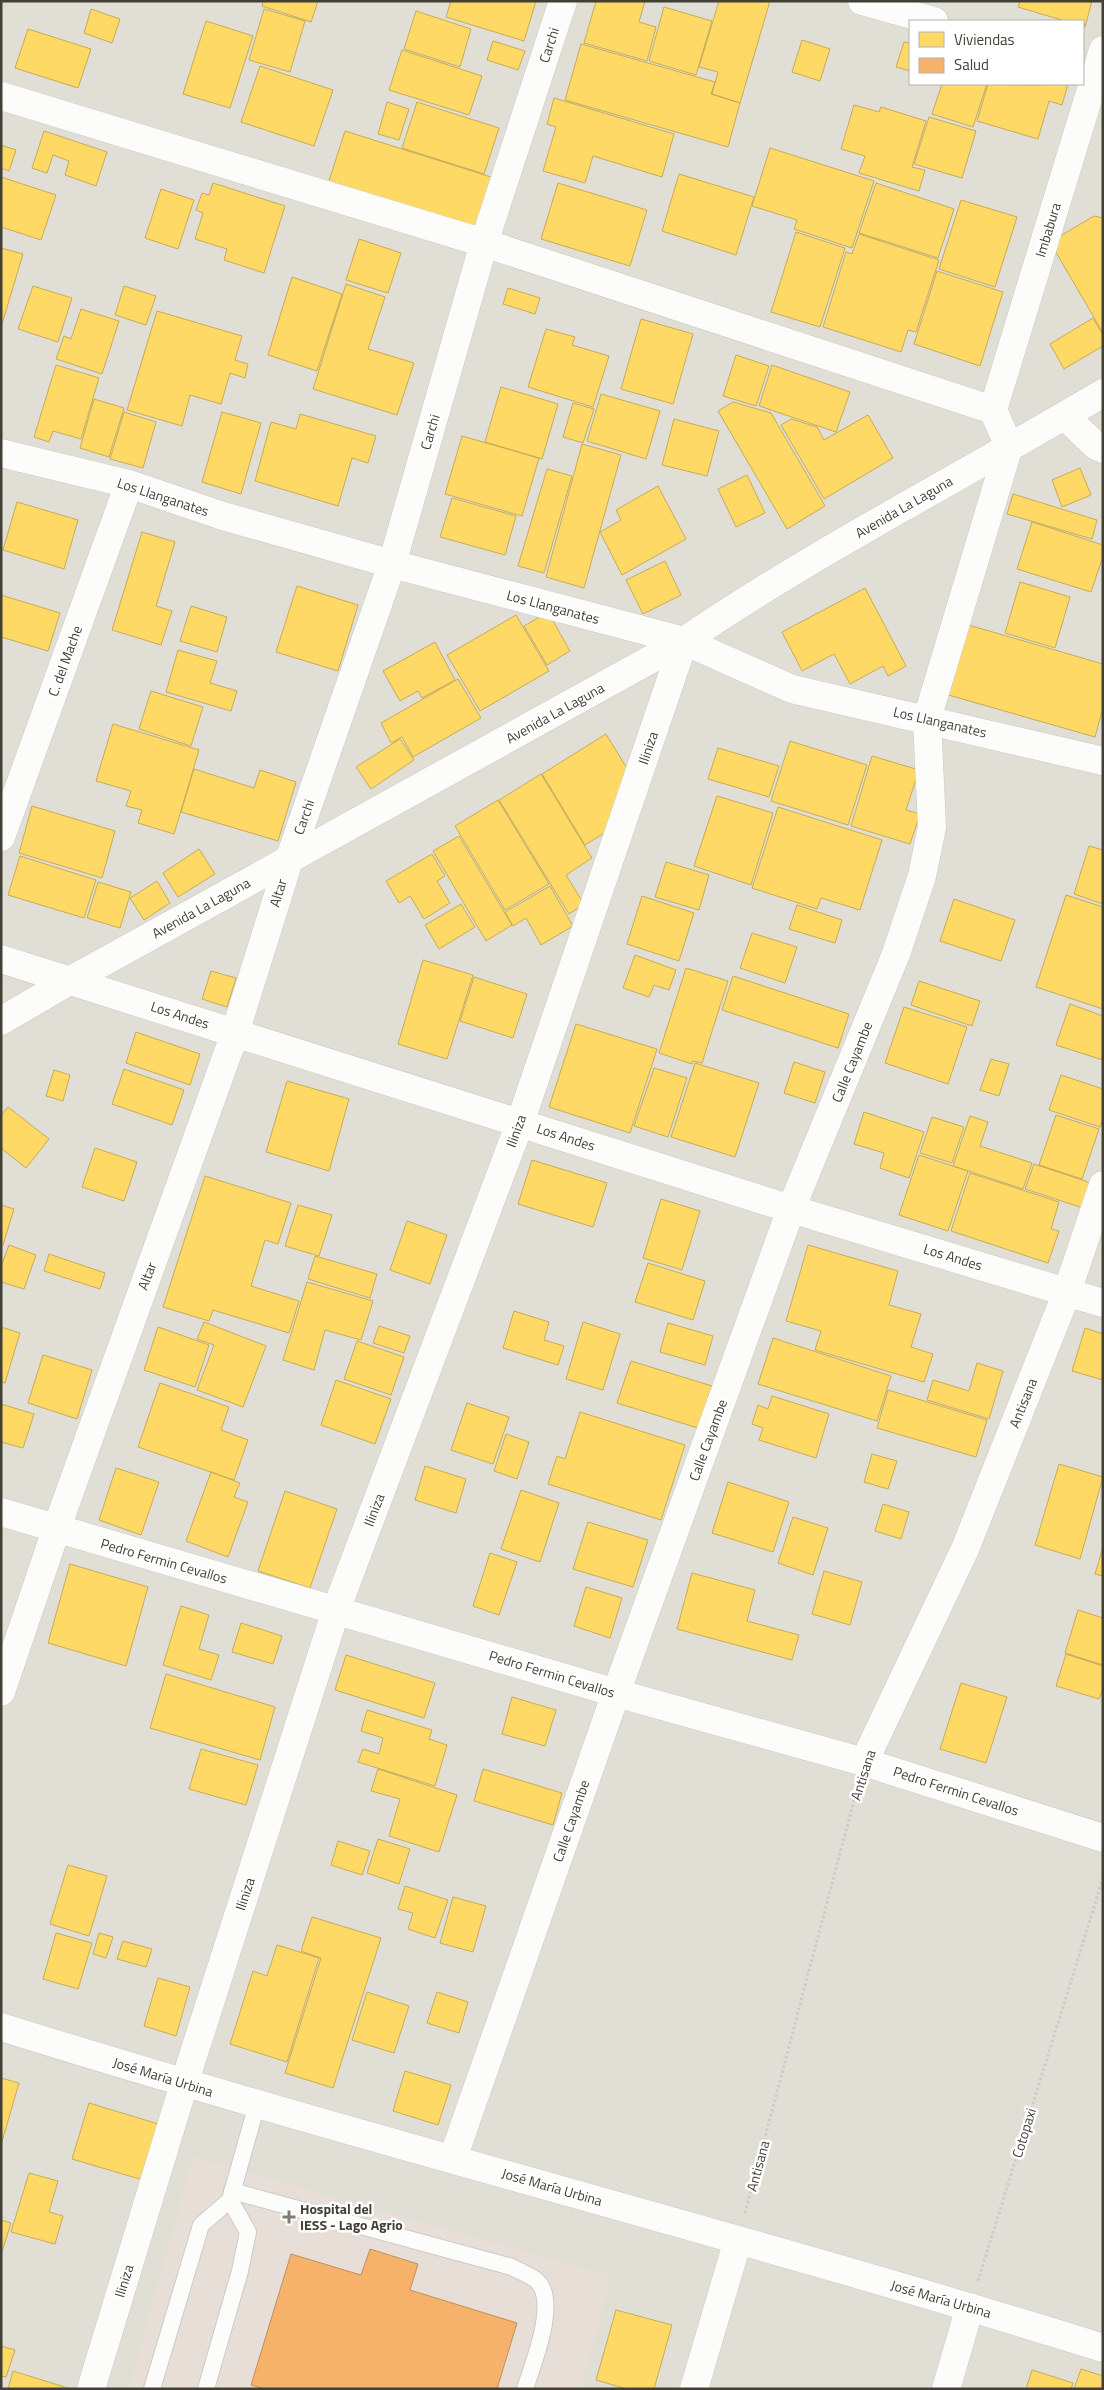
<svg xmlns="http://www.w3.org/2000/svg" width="1104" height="2390" viewBox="0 0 1104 2390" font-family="'Titillium Web',sans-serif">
<rect width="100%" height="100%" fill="#edede7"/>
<path fill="#e1dfd5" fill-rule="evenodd" d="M1,1H1103V2389H1ZM910,21H1083V84H910Z"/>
<path fill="#e8ded8" d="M193,2157L611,2276L581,2389H129Z"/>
<path fill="#ffd966" stroke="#c6ab57" d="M263,1H318L311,22L262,6Z
M451,1H536L524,41L446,17Z
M596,1H645L639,22L656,27L647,61L584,43Z
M719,1H770L740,103L712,94L718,72L699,67Z
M1020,1H1092L1085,27L1083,21H1065L1018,7Z
M664,7L712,21L696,75L649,61Z
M91,9L120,19L112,43L84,33Z
M264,9L305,21L290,72L249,60Z
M416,11L471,29L460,67L404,49Z
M206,21L253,36L230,108L183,94Z
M28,29L91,49L78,88L15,68Z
M802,40L830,49L820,81L792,72Z
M493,41L525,51L518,70L487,60Z
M904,42L910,43V71L896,67Z
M581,44L715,82L711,94L740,103L728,147L565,100Z
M402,50L482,76L469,115L389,90Z
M260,66L333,90L314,146L241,122Z
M942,84H987L973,127L932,114Z
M988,84L1029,85L1068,84L1062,105L1049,101L1038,139L977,121Z
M554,98L674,134L662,177L593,156L585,183L543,171L556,127L547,124Z
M387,102L409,109L399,140L378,134Z
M417,102L499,128L484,174L402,148Z
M854,105L879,112L881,107L926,121L912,167L925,170L919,191L859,173L865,156L841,149Z
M929,117L976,131L962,178L914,164Z
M44,131L107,152L96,186L65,175L69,161L53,155L47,173L32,168Z
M345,131L491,177L475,230L328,184Z
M1,145L16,150L9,171L1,168Z
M770,148L874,181L852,248L794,229L797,220L752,206Z
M679,174L754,197L736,255L662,231Z
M1,177L56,195L41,240L1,227Z
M213,183L285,206L264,273L224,260L227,249L195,239L203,213L196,210L202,193L209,195Z
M558,183L647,210L630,266L541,239Z
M876,183L954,209L938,258L859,233Z
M161,189L194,200L178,249L145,238Z
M961,200L1017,217L995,287L939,269Z
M1094,216L1103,218V333L1050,242Z
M796,232L845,248L820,327L771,312Z
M859,234L939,260L916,332L908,330L901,352L823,327L846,252L852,254Z
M359,239L401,253L388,293L346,280Z
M1,248L23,254L2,324H1Z
M937,271L1003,292L980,366L914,344Z
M292,277L342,294L317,371L268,355Z
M346,284L385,297L368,349L414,363L397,415L313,389Z
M33,286L72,298L58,342L18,329Z
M124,286L156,296L146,325L115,315Z
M508,288L540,298L535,314L503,304Z
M81,309L119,321L102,374L56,359L64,336L71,339Z
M157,311L242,336L235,360L248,364L245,378L230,373L221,404L190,395L182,426L127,410Z
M1093,318L1103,335V346L1064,369L1050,344Z
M641,319L693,334L673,404L621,389Z
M546,329L575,337L572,345L609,356L593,407L528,387Z
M736,355L769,366L756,406L723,396Z
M56,365L99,378L81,439L53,431L49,442L34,437Z
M772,365L850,392L836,432L759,406Z
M501,387L558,404L542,459L485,442Z
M601,394L660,411L646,459L587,441Z
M94,399L124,408L109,457L80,448Z
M733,402L771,413L825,506L787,529L718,411Z
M573,403L594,409L583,443L563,437Z
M124,412L156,422L143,468L110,459Z
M222,412L261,423L241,494L202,482Z
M300,414L376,436L368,463L352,458L338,506L255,481L271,422L296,429Z
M868,415L893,458L824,499L781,425L791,419L817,427L824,440Z
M674,419L719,431L707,476L662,465Z
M462,436L539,458L522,516L445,494Z
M582,444L621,455L584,588L546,577Z
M1080,468L1091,495L1062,507L1052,480Z
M547,469L572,476L544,573L518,566Z
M747,475L765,513L736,527L718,489Z
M658,486L686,539L622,575L600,532L621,520L616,510Z
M1013,494L1097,520L1092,539L1007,514Z
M452,498L516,516L505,555L440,537Z
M17,502L78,520L64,569L3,550Z
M1032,522L1103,545V556L1091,592L1017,569Z
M142,532L175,542L156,606L172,611L161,645L112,630Z
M665,561L681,595L643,614L626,580Z
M1020,582L1070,597L1055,648L1005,633Z
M297,586L358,605L338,671L276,652Z
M865,588L906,666L888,676L883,666L850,684L834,654L802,671L782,632Z
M1,595L60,613L48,651L1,637Z
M191,606L227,617L217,652L180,641Z
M548,612L570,651L547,665L524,626Z
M516,615L549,671L480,711L447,655Z
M965,624L1103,664V708L1095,737L945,694Z
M435,642L455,680L422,698L418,691L400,701L383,671Z
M178,650L217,661L210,683L237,691L231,711L166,692Z
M458,679L481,718L413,757L402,737L391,743L381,723Z
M151,691L203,707L191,746L139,729Z
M113,724L199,750L174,834L138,823L142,810L126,806L131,791L96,781Z
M606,734L628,770L606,832L585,845L542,774Z
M400,739L414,760L371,789L356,767Z
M790,741L867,765L848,825L771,801Z
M718,748L779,766L769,797L708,779Z
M872,756L919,770L906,810L920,814L910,844L851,826Z
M194,769L254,788L260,770L296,782L278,841L181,812Z
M541,774L592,858L566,875L584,904L569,914L499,800Z
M717,796L773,813L751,885L694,866Z
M498,800L549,884L505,910L455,826Z
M32,806L115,831L102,878L19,853Z
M778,807L882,840L860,910L821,898L817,909L752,888Z
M459,836L512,925L486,941L433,851Z
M1089,846L1103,850V904L1074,894Z
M199,849L215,874L178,897L163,873Z
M432,854L445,876L437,881L450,903L424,919L410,896L399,903L386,881Z
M20,856L96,880L84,918L8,895Z
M666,862L709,875L699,910L655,897Z
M157,881L170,903L144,920L130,898Z
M98,882L131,892L120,928L87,918Z
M550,886L573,926L541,945L526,918L513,926L505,912Z
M1066,895L1103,907V1009L1036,987Z
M642,896L694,913L679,961L627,944Z
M954,899L1015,920L1001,961L940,941Z
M461,904L475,927L439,949L425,925Z
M797,905L842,920L835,943L789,929Z
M752,933L797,947L785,983L740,968Z
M635,955L676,970L669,990L654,985L649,997L623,988Z
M423,960L473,975L447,1059L398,1044Z
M686,968L728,981L702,1063L693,1061L692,1064L659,1053Z
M211,971L236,978L227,1007L202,999Z
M733,976L849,1014L838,1048L722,1010Z
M474,977L527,994L513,1038L460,1021Z
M919,981L980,1001L972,1026L911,1005Z
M1070,1004L1103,1016V1060L1056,1045Z
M904,1007L967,1027L948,1084L885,1063Z
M576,1024L657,1049L630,1133L549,1107Z
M136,1032L200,1054L190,1085L126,1063Z
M991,1059L1009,1064L999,1096L980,1090Z
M794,1062L825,1072L815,1103L784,1093Z
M695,1063L759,1083L735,1157L671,1137Z
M654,1068L687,1078L668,1137L634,1126Z
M124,1069L184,1090L172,1125L112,1104Z
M54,1070L70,1075L63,1101L46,1096Z
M1061,1075L1103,1089V1118L1100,1127L1049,1110Z
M287,1081L349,1099L329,1171L266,1152Z
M8,1107L49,1139L26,1168L1,1148V1115Z
M864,1112L924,1132L909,1178L880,1168L884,1153L854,1144Z
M1056,1115L1099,1129L1082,1179L1039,1165Z
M970,1116L988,1122L980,1146L1032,1163L1023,1189L953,1166Z
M932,1117L964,1127L952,1163L920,1153Z
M95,1148L137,1162L124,1201L82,1187Z
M919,1155L968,1171L948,1231L899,1215Z
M532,1160L607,1183L593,1227L518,1204Z
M1034,1164L1091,1183L1083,1208L1025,1189Z
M970,1173L1059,1202L1051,1229L1059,1231L1048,1263L951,1231Z
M205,1176L291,1203L278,1244L265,1240L251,1286L299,1301L289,1333L213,1310L209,1321L163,1307Z
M661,1199L700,1211L682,1270L643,1258Z
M1,1205L14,1209L3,1245H1Z
M298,1205L332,1215L319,1256L285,1246Z
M407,1221L447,1235L430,1284L390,1270Z
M9,1245L36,1255L24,1289L1,1282V1267Z
M808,1245L898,1271L889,1305L921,1314L911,1347L933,1354L924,1382L815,1350L821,1331L786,1321Z
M49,1254L105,1273L100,1289L44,1271Z
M315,1256L377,1274L370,1298L308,1279Z
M648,1263L705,1281L693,1320L635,1302Z
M307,1282L373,1301L361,1340L325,1330L314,1370L283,1360Z
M514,1311L549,1322L544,1340L564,1346L558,1365L503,1348Z
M204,1322L266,1346L243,1407L197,1390L214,1345L197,1339Z
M583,1322L620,1334L603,1390L566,1379Z
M668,1323L713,1336L705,1365L660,1352Z
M379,1326L410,1336L404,1353L373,1343Z
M1,1327L20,1333L5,1383L1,1382Z
M158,1327L209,1345L195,1387L144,1370Z
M1085,1328L1103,1334V1380L1072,1371Z
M773,1338L891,1376L877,1421L758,1384Z
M357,1341L404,1357L391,1395L344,1379Z
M43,1355L92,1370L77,1419L28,1403Z
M631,1361L712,1386L698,1428L617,1403Z
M977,1363L1003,1371L989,1419L927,1400L933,1380L969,1391Z
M336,1380L391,1399L375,1444L321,1425Z
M160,1383L229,1407L221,1430L248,1440L234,1480L138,1447Z
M888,1390L987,1420L976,1457L877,1428Z
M772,1396L829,1414L816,1458L759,1440L763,1428L752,1424L758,1405L768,1409Z
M467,1403L509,1417L493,1464L451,1450Z
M1,1404L34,1414L23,1448L1,1442Z
M580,1412L685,1445L661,1520L548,1484L557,1456L565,1459Z
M506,1434L529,1442L517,1479L494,1471Z
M872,1454L897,1461L888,1489L864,1482Z
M1059,1464L1103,1477L1080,1559L1035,1545Z
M425,1466L466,1479L456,1513L415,1500Z
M116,1468L159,1482L141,1535L99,1520Z
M211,1472L240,1483L234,1497L248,1502L228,1557L186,1541Z
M728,1482L789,1502L773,1552L712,1533Z
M521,1490L559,1503L540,1562L501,1549Z
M285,1491L337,1509L310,1588L258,1571Z
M883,1504L909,1512L901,1539L875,1531Z
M793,1517L828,1528L813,1575L778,1563Z
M588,1522L648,1540L633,1587L573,1569Z
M1103,1547V1576L1095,1574Z
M490,1553L517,1562L499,1615L473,1606Z
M70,1564L148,1587L126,1666L48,1643Z
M824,1571L862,1582L850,1625L812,1614Z
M692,1573L755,1590L747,1621L799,1635L792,1660L677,1629Z
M586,1587L622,1598L610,1638L574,1626Z
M181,1606L209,1615L199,1649L219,1655L211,1680L163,1665Z
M1078,1610L1103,1618V1665L1065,1653Z
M241,1623L282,1636L273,1664L232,1652Z
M1066,1654L1103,1666V1688L1099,1699L1056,1686Z
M346,1655L435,1683L424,1718L335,1690Z
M166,1674L275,1707L260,1760L150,1728Z
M961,1683L1007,1697L986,1763L940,1749Z
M512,1697L556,1710L545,1746L502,1734Z
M367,1710L432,1730L429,1739L447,1745L435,1786L358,1762L363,1749L379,1754L383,1738L361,1731Z
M201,1749L258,1765L246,1805L189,1789Z
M378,1769L457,1795L439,1852L389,1836L400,1799L371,1791Z
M483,1769L562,1793L553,1825L474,1801Z
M378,1839L410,1849L399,1884L367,1873Z
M338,1841L370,1851L362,1875L331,1865Z
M68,1865L107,1876L89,1936L50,1924Z
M405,1886L448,1900L435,1938L408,1929L413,1913L398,1909Z
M453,1897L486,1906L473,1952L440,1943Z
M312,1917L381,1938L333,2088L285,2073L321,1958L301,1951Z
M56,1933L92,1943L78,1989L43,1979Z
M99,1933L113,1937L106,1958L93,1954Z
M123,1941L152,1949L146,1967L117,1959Z
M277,1945L319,1958L287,2062L230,2044L253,1971L267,1976Z
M158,1978L190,1987L176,2036L144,2026Z
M367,1992L409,2006L394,2053L352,2040Z
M437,1992L468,2002L459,2033L427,2023Z
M405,2071L451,2085L438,2125L393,2111Z
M1,2078L19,2083L1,2145Z
M89,2103L165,2126L143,2180L72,2159Z
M29,2173L58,2181L49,2212L63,2216L55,2244L11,2232Z
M1,2220L11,2223L1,2255Z
M616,2310L672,2325L654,2389H627L596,2380Z
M1,2346L15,2350L6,2377L1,2376Z
M1081,2369L1103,2376V2389H1074Z
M1032,2370L1073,2383L1071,2389H1026Z
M13,2371L71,2389H8Z"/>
<path fill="#f6b26b" stroke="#c0905b" d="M370,2249L418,2264L410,2290L517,2323L497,2389H265L251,2385L291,2254L361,2275Z"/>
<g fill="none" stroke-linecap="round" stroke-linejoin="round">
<defs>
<path id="service" d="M232,2191L512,2267C520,2272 534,2276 539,2283C557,2306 533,2363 525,2389
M152,2389L201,2225L230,2200L257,2104
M206,2389L240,2271L248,2232L230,2200"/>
<path id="minor" d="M862,1L934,21
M1,96L484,243L993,410L1009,446L927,719L932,827L922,876L896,954L791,1209L616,1693L453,2158
M993,410L1103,50
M1065,416L1096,446L1103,449
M1,453L129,484L223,516L392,564L684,641L792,689L1103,761
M1,837L129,484
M1,959L791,1209L1103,1303
M1,1512L616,1693L864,1762L1103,1838
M1,1692L56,1530L235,1033L289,860L392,564L484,243L563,1
M864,1762L965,1549L1067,1292L1103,1185
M1,2027C366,2141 738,2234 1103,2348
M91,2389L184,2084L336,1610L520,1123L684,641
M694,2389L738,2240
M946,2389L970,2307"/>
<path id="tertiary" d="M1,1021L71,980L684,641C818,550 963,476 1103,393"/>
</defs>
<use href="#service" stroke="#cbcac5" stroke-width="18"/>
<use href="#minor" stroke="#cbcac5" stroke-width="29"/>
<use href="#tertiary" stroke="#cbcac5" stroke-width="29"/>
<path stroke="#cccbc6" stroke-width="3" stroke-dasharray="2.5 2.5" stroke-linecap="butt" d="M745,2213L857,1789
M978,2281L1103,1878"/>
<use href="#service" stroke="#fcfcfb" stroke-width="16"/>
<use href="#minor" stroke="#fcfcfb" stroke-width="28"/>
<use href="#tertiary" stroke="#fcfcfb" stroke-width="28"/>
</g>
<path fill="#7e7c73" stroke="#fff" stroke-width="2" d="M286.5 2209.5h5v5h5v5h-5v5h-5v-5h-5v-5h5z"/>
<g text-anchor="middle" stroke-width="5" stroke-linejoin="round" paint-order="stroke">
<g font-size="14" fill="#423f35" stroke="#fff">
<text transform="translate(549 45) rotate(-72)" y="5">Carchi</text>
<text transform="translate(1048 230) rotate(-73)" y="5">Imbabura</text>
<text transform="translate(430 432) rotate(-74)" y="5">Carchi</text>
<text transform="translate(163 497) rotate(18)" y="5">Los Llanganates</text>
<text transform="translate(904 507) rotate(-30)" y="5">Avenida La Laguna</text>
<text transform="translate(553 607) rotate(15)" y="5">Los Llanganates</text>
<text transform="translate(65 661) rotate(-70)" y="5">C. del Mache</text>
<text transform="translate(555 713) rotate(-29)" y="5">Avenida La Laguna</text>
<text transform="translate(940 722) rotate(13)" y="5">Los Llanganates</text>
<text transform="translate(648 748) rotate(-71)" y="5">Iliniza</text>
<text transform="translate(304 817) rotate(-71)" y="5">Carchi</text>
<text transform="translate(278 893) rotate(-73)" y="5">Altar</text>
<text transform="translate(201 908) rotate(-29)" y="5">Avenida La Laguna</text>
<text transform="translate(180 1015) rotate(18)" y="5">Los Andes</text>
<text transform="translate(852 1062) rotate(-68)" y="5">Calle Cayambe</text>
<text transform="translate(516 1131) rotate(-70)" y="5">Iliniza</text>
<text transform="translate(566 1137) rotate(18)" y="5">Los Andes</text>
<text transform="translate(953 1257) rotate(17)" y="5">Los Andes</text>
<text transform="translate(147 1276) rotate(-70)" y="5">Altar</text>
<text transform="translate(1023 1403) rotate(-68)" y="5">Antisana</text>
<text transform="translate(708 1440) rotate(-70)" y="5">Calle Cayambe</text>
<text transform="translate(374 1510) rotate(-69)" y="5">Iliniza</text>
<text transform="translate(164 1561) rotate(16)" y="5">Pedro Fermin Cevallos</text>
<text transform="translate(552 1674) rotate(17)" y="5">Pedro Fermin Cevallos</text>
<text transform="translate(863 1775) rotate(-72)" y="5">Antisana</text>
<text transform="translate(956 1791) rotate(18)" y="5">Pedro Fermin Cevallos</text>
<text transform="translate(571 1821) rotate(-71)" y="5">Calle Cayambe</text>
<text transform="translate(245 1894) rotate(-72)" y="5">Iliniza</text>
<text transform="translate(163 2077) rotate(17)" y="5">José María Urbina</text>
<text transform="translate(1024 2133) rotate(-73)" y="5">Cotopaxi</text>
<text transform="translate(758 2166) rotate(-75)" y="5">Antisana</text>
<text transform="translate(552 2187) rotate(16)" y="5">José María Urbina</text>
<text transform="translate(124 2281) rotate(-73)" y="5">Iliniza</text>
<text transform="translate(941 2299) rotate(16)" y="5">José María Urbina</text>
</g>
<g font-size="14" font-weight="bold" fill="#423f35" stroke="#fff" text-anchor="start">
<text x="300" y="2214">Hospital del<tspan x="300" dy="16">IESS - Lago Agrio</tspan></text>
</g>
</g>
<rect width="1104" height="2390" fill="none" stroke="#423f35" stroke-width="5"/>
<rect x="909" y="20" width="175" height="65" fill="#ffffff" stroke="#b3b2ae"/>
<rect x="919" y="32" width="25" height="15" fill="#ffd966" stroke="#b3b2ae"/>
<text x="954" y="45" font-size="15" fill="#423f35">Viviendas</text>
<rect x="919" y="58" width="25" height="15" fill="#f6b26b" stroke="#b3b2ae"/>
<text x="954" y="70" font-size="15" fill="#423f35">Salud</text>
</svg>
